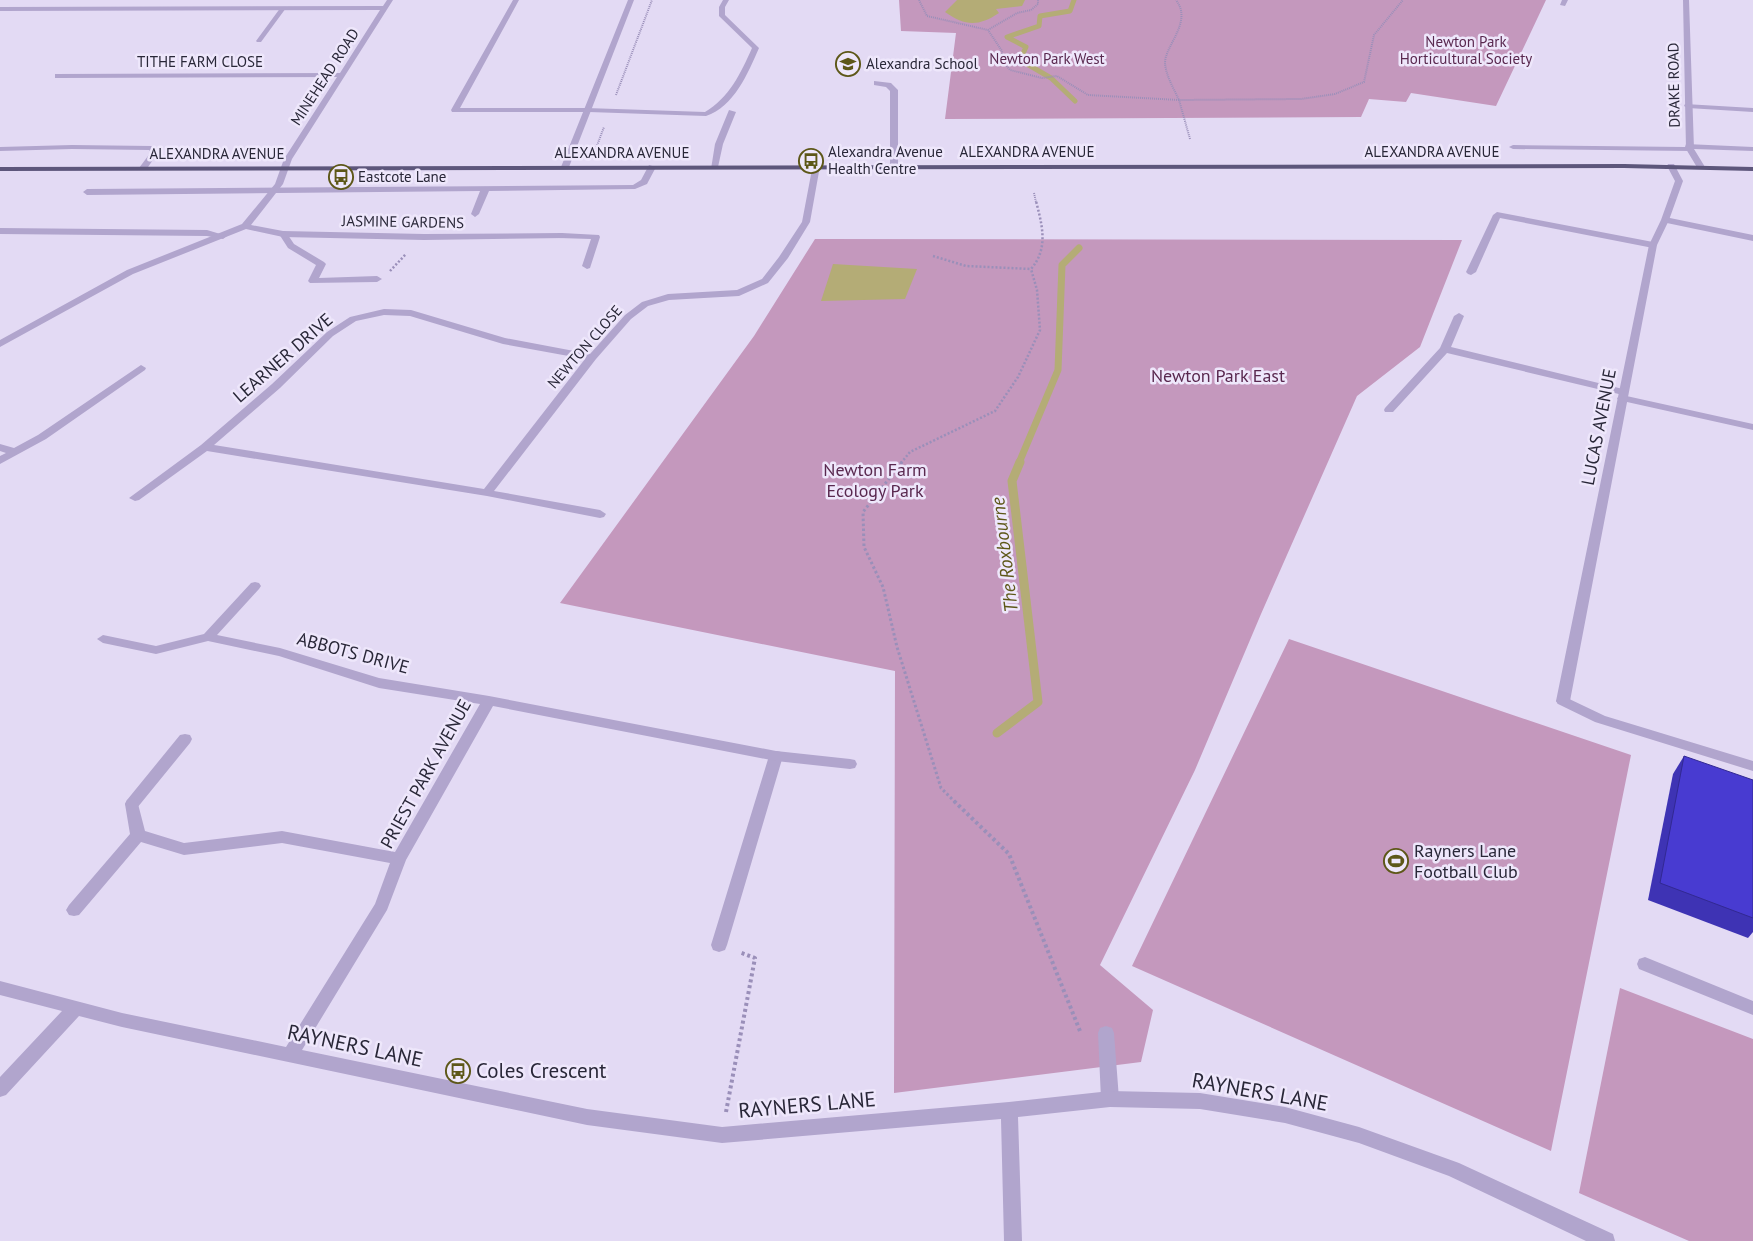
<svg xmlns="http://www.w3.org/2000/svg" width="1753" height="1241" viewBox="0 0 1753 1241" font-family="'PT Sans',sans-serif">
<rect width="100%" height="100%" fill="#e3daf4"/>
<path fill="#c498bd" d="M899,0H1546L1496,106L1411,93L1406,102L1369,99L1361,117L945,119L956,33L901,31Z
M815,239L1462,240L1420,347L1357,396L1261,614L1195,770L1100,965L1153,1010L1141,1062L894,1093L895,671L560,603L754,336Z
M1289,639L1631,755L1551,1151L1132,966Z
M1620,988L1753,1039V1241H1689L1579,1193Z"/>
<path fill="#b4ac76" d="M957,0H1025L1022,6L996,9L999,13C978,27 965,26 945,12Z
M833,264L917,269L905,299L821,301Z"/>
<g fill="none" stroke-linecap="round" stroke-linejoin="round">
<path stroke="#b4ac76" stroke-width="5" d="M1074,0L1070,11L1040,16L1039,26L1007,37L1026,47L1020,60L1051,78L1075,101"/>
<path stroke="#b4ac76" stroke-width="7" d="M1019,463L1058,370L1062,265L1079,248"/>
<path stroke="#b4ac76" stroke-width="9" d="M997,733L1038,702L1012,481L1020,462"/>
<path stroke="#9a8fb9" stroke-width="2" stroke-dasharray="1 1" stroke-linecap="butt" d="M919,0L927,16L988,30L1002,51L1003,62L1010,70L1042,78L1057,76L1088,95L1179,100C1174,89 1166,76 1165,63C1165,45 1193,22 1176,0
M988,30L1017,13L1031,10L1038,4V0
M616,95L652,0
M1190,139L1179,100L1301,99L1335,94L1364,82L1374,35L1403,0
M595,151L604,127
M1034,193L1036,202"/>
<path stroke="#9a8fb9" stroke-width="2.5" stroke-dasharray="2 2" stroke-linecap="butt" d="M933,256L966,266L1031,269
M390,271L406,254
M901,463L910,452L995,411L1018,377L1040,330L1037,290L1031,269C1049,248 1042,225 1036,201"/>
<path stroke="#9a8fb9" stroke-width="3" stroke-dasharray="2.5 2.5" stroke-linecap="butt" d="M902,462L863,512L864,547L883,587L897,647L941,788L955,802"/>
<path stroke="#9a8fb9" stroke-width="4" stroke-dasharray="3 3" stroke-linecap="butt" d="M954,801L1009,854L1080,1031
M726,1112L755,958L739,952"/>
<path fill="#b1a5cd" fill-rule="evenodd" d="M513,0H519L460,108H586L705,112C729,98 741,73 752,48L719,16V7L723,0H729L725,7V15L759,48C748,73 734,107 706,116L589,112H452L451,110Z
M1562,0H1568L1565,6L1560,5Z
M281,7L286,8L261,42H257L256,41Z
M874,81L891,83L898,90V166L894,168L890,166V91L886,87L874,85Z
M1685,104L1753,108V112L1688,108L1684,106Z
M1686,144L1753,147V151L1694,149L1690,151L1513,149L1509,147L1513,145L1685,147Z
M649,165L656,167L647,184L635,189L489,191L479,214L475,217L471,214L480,191L87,195L83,192L87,189L633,185L641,180Z
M1497,212L1653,242L1657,245L1653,248L1500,218L1476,272L1471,275L1468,274L1466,272L1493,215Z
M1665,217L1753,235V241L1662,222V218Z
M0,228L207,230L227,236L223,239L207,236L0,234Z
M283,231L286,232L294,244L324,262L326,264L319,278L377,276L382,279L377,282L310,283L308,281L316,265L288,248L279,234Z
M562,233L599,235L600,237L590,268L587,269L582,266L591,239L559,238L558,236Z
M1459,313L1464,316L1451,347L1627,390L1628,392L1623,395L1447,353L1393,412H1385L1384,410L1385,408L1440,348L1454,316Z
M141,365L146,368L145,370L46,439L0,464V456L6,453L0,451V444L14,448L38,435Z
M1622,395L1753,424V430L1618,400L1617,398Z
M1563,696L1605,716L1753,761V771L1595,722L1558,704L1556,701L1558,698Z
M185,734L190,735L192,739L190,743L137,808L132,810L127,808L125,804L127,800L180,735Z
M776,751L781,752L783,756L727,945L725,950L719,952L713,950L711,945L769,756L771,752Z
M1645,957L1753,1001V1015L1639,969L1637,964L1639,959Z
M1106,1026L1112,1028L1114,1033L1119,1099L1116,1105L1110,1107L1104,1105L1101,1099L1098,1033L1100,1028Z"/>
<path fill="#b1a5cd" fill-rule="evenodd" d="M387,0H393L292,159L283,184L251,225L283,231L424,234L562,233L566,236L565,238L424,240L283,237L246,229L133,274L0,347V340L127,270L242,224L275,184L284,159L337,77L58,78H55V74L340,73L380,10L0,11V7L383,6Z
M628,0H634L569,167L562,169L561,167Z
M1683,0H1689L1694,149L1705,167L1701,169H1698L1686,149Z
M729,110L736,112L723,144L718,167L711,169L715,144Z
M72,145L151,146L159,151L146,170H143L139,168L151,152L149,150L72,149L0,151V147Z
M813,164L820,166L810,222L788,258L768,283L739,296L669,300L648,306L631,319L596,359L494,491L600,510L606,514L604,517L600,518L487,496L207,451L139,500L135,501L129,498L201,445L272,384L327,332L350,317L384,309L411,310L505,338L590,354L625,315L642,302L668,294L737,290L762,279L779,257L802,222ZM384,315L410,316L503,344L585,359L484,489L214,445L280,388L333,336L356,321Z
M1668,164H1674L1683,181L1669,220L1657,245L1570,701L1568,704H1558L1556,701L1649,245L1661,220L1675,181L1667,166Z
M255,582L259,583L261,586L259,589L217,635L280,648L379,678L489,696L776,751L850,759L855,760L857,764L855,768L850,769L776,761L493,706L406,860L387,910L302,1050L587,1109L722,1127L1009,1102L1110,1091L1200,1093L1285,1107L1359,1127L1459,1163L1613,1234L1615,1241H1586L1449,1176L1359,1143L1285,1123L1200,1109L1110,1107L1018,1117L1022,1241H1004L1001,1119L722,1143L587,1125L122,1027L79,1016L6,1095L0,1097V1077L62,1011L0,995V981L122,1013L286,1047L375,904L390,863L282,843L184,855L141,842L79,915L74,916L69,915L66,910L69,905L130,834L125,804L127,800L132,798L137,800L145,831L184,843L282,831L395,852L480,704L379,688L279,656L208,641L156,654L103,643L97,639L103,635L156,646L204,634L251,583Z"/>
<path fill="#5d567b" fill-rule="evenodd" d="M1624,164L1753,167V171L1624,168L0,171V167Z"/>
</g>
<path fill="#3e33b4" d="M1684,756L1753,918V932L1748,938L1648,900L1673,774Z"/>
<path fill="#483bd1" stroke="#322992" d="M1684,756L1753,780V918L1660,883Z"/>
<defs>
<symbol id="school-ring" viewBox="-11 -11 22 22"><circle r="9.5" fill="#eee7fb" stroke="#5d5718" stroke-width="1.5"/><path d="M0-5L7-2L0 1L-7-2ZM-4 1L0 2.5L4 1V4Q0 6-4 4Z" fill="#5d5718"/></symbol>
<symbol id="bus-ring" viewBox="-11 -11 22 22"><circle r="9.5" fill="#eee7fb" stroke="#5d5718" stroke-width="1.5"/><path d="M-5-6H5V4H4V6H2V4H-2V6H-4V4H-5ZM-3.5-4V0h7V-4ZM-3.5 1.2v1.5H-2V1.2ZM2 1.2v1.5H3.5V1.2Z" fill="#5d5718"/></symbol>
<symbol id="stadium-ring" viewBox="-11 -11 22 22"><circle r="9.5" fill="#eee7fb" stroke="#5d5718" stroke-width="1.5"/><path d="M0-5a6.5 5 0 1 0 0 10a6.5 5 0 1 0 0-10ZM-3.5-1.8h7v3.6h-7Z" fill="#5d5718"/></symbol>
</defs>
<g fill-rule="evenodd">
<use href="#school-ring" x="834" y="50" width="28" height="28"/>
<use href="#bus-ring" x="797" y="147" width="28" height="28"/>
<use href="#bus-ring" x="327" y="163" width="28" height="28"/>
<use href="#stadium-ring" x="1382" y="847" width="28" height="28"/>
<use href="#bus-ring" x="444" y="1057" width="28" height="28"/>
</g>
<g text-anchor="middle" stroke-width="5" stroke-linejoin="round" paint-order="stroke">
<g font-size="15" fill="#59284f" stroke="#eee7fb">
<text x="1466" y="47">Newton Park<tspan x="1466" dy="17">Horticultural Society</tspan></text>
<text x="1047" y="64">Newton Park West</text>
</g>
<g font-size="15" fill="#292738" stroke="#eee7fb">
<text x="200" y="67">TITHE FARM CLOSE</text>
<text transform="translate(325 77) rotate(-57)" y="5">MINEHEAD ROAD</text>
<text transform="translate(1674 85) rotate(-91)" y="5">DRAKE ROAD</text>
<text x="1027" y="157">ALEXANDRA AVENUE</text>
<text x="1432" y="157">ALEXANDRA AVENUE</text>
<text x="622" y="158">ALEXANDRA AVENUE</text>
<text x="217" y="159">ALEXANDRA AVENUE</text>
<text transform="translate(403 222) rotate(1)" y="5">JASMINE GARDENS</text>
<text transform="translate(585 347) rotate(-49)" y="5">NEWTON CLOSE</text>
</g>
<g font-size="15" fill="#292738" stroke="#eee7fb" text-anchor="start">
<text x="866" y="69">Alexandra School</text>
<text x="828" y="157">Alexandra Avenue<tspan x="828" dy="17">Health Centre</tspan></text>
<text x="358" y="182">Eastcote Lane</text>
</g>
<g font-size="18" fill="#292738" stroke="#eee7fb">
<text transform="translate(283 358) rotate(-41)" y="6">LEARNER DRIVE</text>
<text transform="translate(1599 427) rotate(-79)" y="6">LUCAS AVENUE</text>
<text transform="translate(353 653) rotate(15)" y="6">ABBOTS DRIVE</text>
<text transform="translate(426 774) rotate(-61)" y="6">PRIEST PARK AVENUE</text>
</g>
<g font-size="18" fill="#59284f" stroke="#eee7fb">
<text x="1218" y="382">Newton Park East</text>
<text x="875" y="476">Newton Farm<tspan x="875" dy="21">Ecology Park</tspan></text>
</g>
<g font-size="18" fill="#292738" stroke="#eee7fb" text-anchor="start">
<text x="1414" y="857">Rayners Lane<tspan x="1414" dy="21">Football Club</tspan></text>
</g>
<g font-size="19" font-style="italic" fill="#5d5718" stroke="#eee7fb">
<text transform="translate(1004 555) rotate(-97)" y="7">The Roxbourne</text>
</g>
<g font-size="21" fill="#292738" stroke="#eee7fb">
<text transform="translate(355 1046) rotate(12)" y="7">RAYNERS LANE</text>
<text transform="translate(1260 1092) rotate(10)" y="7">RAYNERS LANE</text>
<text transform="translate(807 1105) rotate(-5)" y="7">RAYNERS LANE</text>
</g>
<g font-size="21" fill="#292738" stroke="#eee7fb" text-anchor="start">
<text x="476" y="1078">Coles Crescent</text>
</g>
</g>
</svg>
